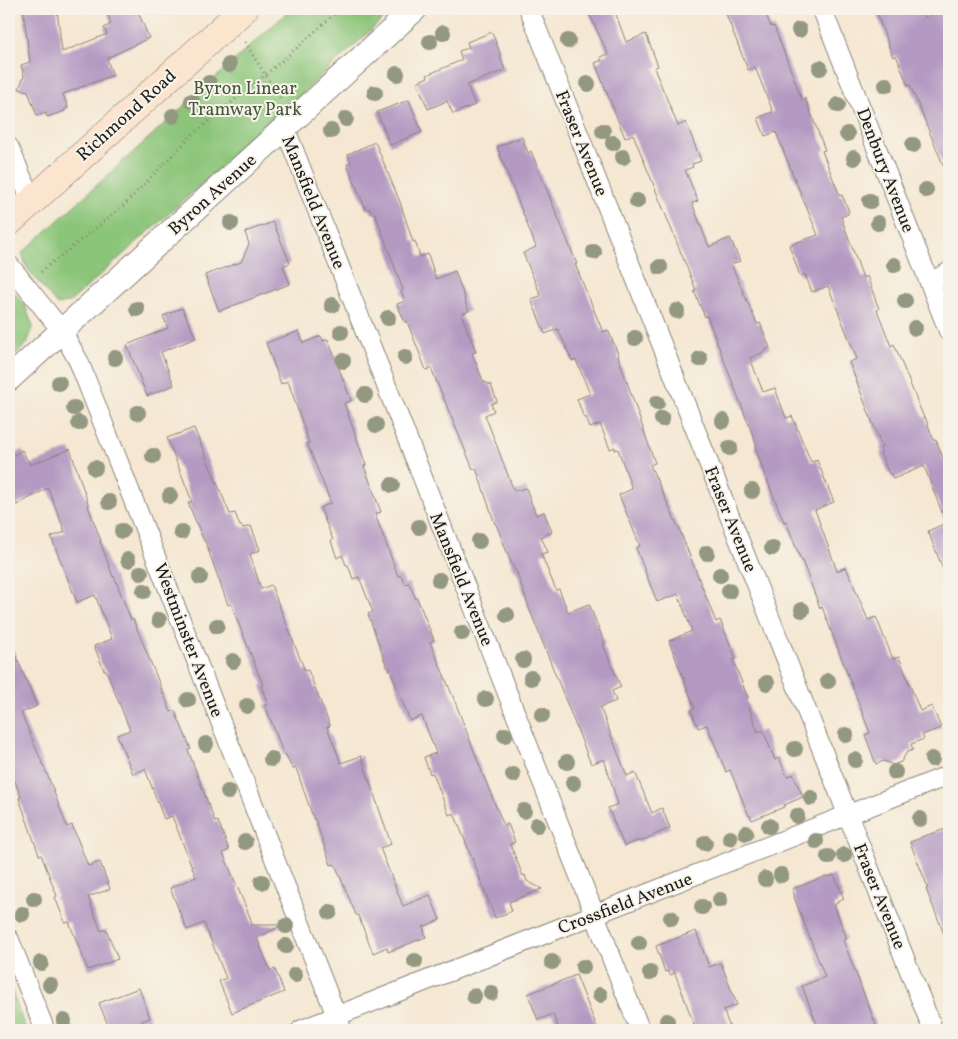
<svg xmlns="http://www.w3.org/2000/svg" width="958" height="1039" viewBox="0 0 958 1039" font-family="Vollkorn,serif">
<rect width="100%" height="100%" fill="#f7f3e8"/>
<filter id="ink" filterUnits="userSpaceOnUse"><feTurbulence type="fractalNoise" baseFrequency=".02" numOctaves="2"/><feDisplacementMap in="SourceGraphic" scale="10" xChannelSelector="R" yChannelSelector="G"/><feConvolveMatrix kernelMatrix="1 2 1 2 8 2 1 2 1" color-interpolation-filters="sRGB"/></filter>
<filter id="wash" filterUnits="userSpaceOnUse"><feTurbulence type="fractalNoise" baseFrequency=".0096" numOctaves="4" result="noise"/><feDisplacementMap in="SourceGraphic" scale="20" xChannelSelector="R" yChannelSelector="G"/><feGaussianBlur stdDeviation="1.12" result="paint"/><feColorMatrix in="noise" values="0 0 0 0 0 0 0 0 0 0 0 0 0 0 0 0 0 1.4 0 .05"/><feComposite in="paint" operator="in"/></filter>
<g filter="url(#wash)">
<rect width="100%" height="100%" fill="#f5e7d2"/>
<path fill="#8bc579" stroke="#54704a" d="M291,9H394L270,123L70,302L57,305L27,268L22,253Z
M9,287L25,305L33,327L27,344L9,360Z
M9,984L26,1030H9Z"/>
<g id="blocks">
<path fill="#b49ac2" d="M23,9H57L62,52L107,34L104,28L111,24L106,9H137L149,38L107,58L108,59L107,60L113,75L63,94L68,108L65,109V111L47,117L46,113L37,116L28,91L19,89L24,76L21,65L30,62Z
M587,9H614L626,42L646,34L658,66L654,68L678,126L686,122L701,161L692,164L693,167L685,170L698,201L692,203L709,247L730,238L740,261L731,264L757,324L760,323L770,348L763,351L764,352L750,358L763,392L775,388L786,418L792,416L811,462L817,460L834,502L815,510L837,571L846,567L868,620L876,617L893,659L899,657L920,711L932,706L941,728L922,735L924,739L911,744L913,750L907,752L901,762L893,765L884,761L876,764L865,735L870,733L822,607L820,608L801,558H800L786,521L784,522L765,475L755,447L757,446L707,316L705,317L694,291L696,290L633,134L625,138L595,63L602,60L600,57L608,54Z
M724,9H764L771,27L774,26L802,100L805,98L825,150L822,151L840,196L842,195L849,211L848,212V214L841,217L863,278L867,276L879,309L877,310L891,346L894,344L924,418L925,417L934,441L936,440L949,473V582H948L928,531L946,523L924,466L893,479L891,474H889L880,453L882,452L880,448L882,447L849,362L857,359L828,286L812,292L805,274L800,276L789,245L818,235L802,197L776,132L765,136L758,118L773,112L755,67L748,70Z
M875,9H922L925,17L945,9H949V179L910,85L908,86L896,55L893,57Z
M492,32L501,56L500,57L505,70L467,85L475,105L453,114L447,101L428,109L417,82L428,77L427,75L462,60L459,51L469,48L467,42Z
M409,100L422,132L390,145L377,112Z
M522,137L528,153L531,151L577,264H575L603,332L608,330L619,356H618L655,463L650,465L680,531L716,622L720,620L736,659L733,660L748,698L746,699L758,732L763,730L775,760L779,758L787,777L793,774L803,797L784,805V807L752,820L750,815L749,816L730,770L726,772L707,725L698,728L691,710L695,708L669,641L692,631L678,594L657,602L636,548L640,546L619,495L632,489L618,449L615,450V447L610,449L600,424L590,428L586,417L584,418L577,399L590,394L576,360L572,361L558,329L545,334L531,299L541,296L523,253L536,247L497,147Z
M375,142L400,202L413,242L415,241L420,257L428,254L436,279L455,271L465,299H464L469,311L461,314L476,352L472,353L483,381L491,385L497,401L491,404L494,411L485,415L514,491L526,488L536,515L544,512L552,532L541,537L548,552L541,554L556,590L559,589L568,612L589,604L605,644L603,645L621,687L612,691L616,701L600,707L627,776L635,772L652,813L662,808L670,828L639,842L638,841L624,846L608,808L618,804L604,759L591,764L529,608L517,573L512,565L496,524H495L476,468L473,469L431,368L426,370L407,321L405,322L397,304L405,301L401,291L403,290L375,213L372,214L369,208L366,210L347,164L351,163L348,154Z
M273,222L290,263L283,266L290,284L219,311L205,275L241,262L249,244L245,232Z
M182,308L196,338L161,352L174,385L147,396L127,345L168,328L163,316Z
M299,331L303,343L321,336L323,341L328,339L351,401L344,403L366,465L364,466L381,512L375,514L398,576L401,575L405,584L409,583L416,599L417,598L434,640L430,642L454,699L484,777L504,826L508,824L515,842L510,844L523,876L525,875L527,881L542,889L509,902L512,911L495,918L474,863L454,813L449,815L433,773L430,774L424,757L436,753L422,716L410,721L389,667H387L368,614L373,612L359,577L353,579L348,565H346L342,555L337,558L331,541L333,540L320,508L331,503L307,443H309L288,381L281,384L266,343Z
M194,428L230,514L235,513L240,526H242L243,528L251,526L260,550L250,554L261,589L271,585L305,671L308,670L330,726L327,727L341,763L361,756L391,844L380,848L403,906L430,895L440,920L423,927L426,937L388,952L387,947L373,953L358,915H356L335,864L331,865L315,819L314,820L296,768L292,769L286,755H284L265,705L268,704L261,686L263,685L231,604L228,605L205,541H204L188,503L192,501L167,438Z
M70,449L89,506H88L101,541H100L113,577L114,576L131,620L133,619L171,712L175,711L191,749L188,750L215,822L218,821L229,850L223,853L250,917L252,925H282L257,938L270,970L275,969L284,992L232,1013L219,981L226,978L204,923L187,930L170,888L196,877L172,816L164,819L145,769L133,774L117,735L130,730L106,670H104L94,646L112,639L95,595L77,602L51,537L65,532L48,488L9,509V458L22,450L30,465Z
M9,639L37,706L21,713L49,779L67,827L72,825L88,866L100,862L110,889L88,897L101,931L106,929L118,959L88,970L69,922L65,923L55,897L57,896L42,857L41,855H39L19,798L21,797L9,766Z
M949,828V944H948L926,889L928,888L910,842L921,838V837Z
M834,875L844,899L837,902L838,903L834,905L847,939L843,940L878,1030H819L802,986L825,977L794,897H795L792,889L827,876L828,877Z
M696,931L709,967L721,963L737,1005L723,1010L731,1030H696L675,973L670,975L668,971L665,972L656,946Z
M576,975L598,1030H559L553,1014L538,1020L528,994Z
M139,988L150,1018L142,1021L145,1030H110L99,1003Z"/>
</g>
</g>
<g filter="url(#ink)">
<use href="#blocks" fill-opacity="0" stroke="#888277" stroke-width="1"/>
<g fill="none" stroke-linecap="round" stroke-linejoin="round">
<defs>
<path id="minor" d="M529,9L933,1030
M822,9L949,332
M285,128L640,1030
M9,147L32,202
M9,265L62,331L79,362L342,1030
M930,283L949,272
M9,939L45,1030
M301,1030L949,775"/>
<path id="tertiary" d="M9,379L415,9"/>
<path id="secondary" d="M9,222L244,9"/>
</defs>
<use href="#minor" stroke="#888277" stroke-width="21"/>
<use href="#tertiary" stroke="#888277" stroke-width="26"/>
<use href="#secondary" stroke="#888277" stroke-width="29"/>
<path stroke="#888277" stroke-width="3" stroke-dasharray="1 4" stroke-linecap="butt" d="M245,42L281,100
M41,272L123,206L191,136L289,55L340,9"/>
<use href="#minor" stroke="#fff" stroke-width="19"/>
<use href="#tertiary" stroke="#fff" stroke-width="24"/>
<use href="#secondary" stroke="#fbe5cf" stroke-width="28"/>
</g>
<g fill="#939880">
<circle cx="799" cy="30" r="8"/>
<circle cx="443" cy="33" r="8"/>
<circle cx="568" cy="41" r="8"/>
<circle cx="430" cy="42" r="8"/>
<circle cx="229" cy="65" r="8"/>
<circle cx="820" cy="68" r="8"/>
<circle cx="397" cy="74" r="8"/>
<circle cx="209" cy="83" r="8"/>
<circle cx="588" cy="84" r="8"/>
<circle cx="886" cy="85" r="8"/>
<circle cx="375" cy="93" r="8"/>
<circle cx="192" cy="101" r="8"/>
<circle cx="838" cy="105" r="8"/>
<circle cx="173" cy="116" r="8"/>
<circle cx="346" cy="119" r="8"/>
<circle cx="331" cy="131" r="8"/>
<circle cx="603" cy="131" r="8"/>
<circle cx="847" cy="134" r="8"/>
<circle cx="613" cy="143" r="8"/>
<circle cx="913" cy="145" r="8"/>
<circle cx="623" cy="157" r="8"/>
<circle cx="854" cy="158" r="8"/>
<circle cx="926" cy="190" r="8"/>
<circle cx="637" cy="201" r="8"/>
<circle cx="870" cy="201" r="8"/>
<circle cx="231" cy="223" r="8"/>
<circle cx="878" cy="223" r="8"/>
<circle cx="594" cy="252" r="8"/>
<circle cx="894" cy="265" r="8"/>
<circle cx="660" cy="267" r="8"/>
<circle cx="905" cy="301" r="8"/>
<circle cx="332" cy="305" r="8"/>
<circle cx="137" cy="309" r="8"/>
<circle cx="677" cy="311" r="8"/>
<circle cx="388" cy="318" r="8"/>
<circle cx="915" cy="328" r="8"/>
<circle cx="341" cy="332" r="8"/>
<circle cx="635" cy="338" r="8"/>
<circle cx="405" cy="357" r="8"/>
<circle cx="115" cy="358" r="8"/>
<circle cx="700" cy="359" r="8"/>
<circle cx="343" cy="361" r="8"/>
<circle cx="59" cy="383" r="8"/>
<circle cx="365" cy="395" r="8"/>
<circle cx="657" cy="403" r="8"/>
<circle cx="74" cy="408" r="8"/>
<circle cx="138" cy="413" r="8"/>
<circle cx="662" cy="419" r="8"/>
<circle cx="723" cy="421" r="8"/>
<circle cx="79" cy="423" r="8"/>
<circle cx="376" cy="425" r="8"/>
<circle cx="730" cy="448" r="8"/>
<circle cx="153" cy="456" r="8"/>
<circle cx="95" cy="468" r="8"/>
<circle cx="392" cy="485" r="8"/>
<circle cx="752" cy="491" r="8"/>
<circle cx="170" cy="496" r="8"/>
<circle cx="109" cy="502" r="8"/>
<circle cx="419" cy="527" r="8"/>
<circle cx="122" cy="531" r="8"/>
<circle cx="181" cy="532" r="8"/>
<circle cx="479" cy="541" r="8"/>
<circle cx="772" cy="548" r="8"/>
<circle cx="707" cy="553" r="8"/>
<circle cx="128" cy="560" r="8"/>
<circle cx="141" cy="573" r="8"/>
<circle cx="720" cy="575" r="8"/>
<circle cx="200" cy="577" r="8"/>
<circle cx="439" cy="580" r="8"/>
<circle cx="144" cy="591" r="8"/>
<circle cx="729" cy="591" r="8"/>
<circle cx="802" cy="610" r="8"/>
<circle cx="507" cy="615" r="8"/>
<circle cx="159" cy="620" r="8"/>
<circle cx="217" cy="626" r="8"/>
<circle cx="462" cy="633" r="8"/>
<circle cx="523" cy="660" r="8"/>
<circle cx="233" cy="661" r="8"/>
<circle cx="531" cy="678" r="8"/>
<circle cx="828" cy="681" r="8"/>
<circle cx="767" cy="683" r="8"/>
<circle cx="486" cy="699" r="8"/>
<circle cx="188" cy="700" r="8"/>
<circle cx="247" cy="706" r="8"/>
<circle cx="542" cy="715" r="8"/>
<circle cx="505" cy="735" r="8"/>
<circle cx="846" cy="735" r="8"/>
<circle cx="206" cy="744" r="8"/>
<circle cx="795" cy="749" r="8"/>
<circle cx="271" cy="759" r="8"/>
<circle cx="932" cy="759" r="8"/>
<circle cx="855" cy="760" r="8"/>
<circle cx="567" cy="762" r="8"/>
<circle cx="895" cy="772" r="8"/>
<circle cx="513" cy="775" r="8"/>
<circle cx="573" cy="783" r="8"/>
<circle cx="228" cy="792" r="8"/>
<circle cx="811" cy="798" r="8"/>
<circle cx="524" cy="811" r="8"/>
<circle cx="797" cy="816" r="8"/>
<circle cx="920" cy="819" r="8"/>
<circle cx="537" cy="825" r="8"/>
<circle cx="769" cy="826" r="8"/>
<circle cx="746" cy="833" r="8"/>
<circle cx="730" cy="838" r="8"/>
<circle cx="816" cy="841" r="8"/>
<circle cx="245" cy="842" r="8"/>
<circle cx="705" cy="843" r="8"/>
<circle cx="844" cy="855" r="8"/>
<circle cx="828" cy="857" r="8"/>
<circle cx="781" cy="875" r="8"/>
<circle cx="765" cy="879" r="8"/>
<circle cx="262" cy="882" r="8"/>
<circle cx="34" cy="899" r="8"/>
<circle cx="720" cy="900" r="8"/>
<circle cx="702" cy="907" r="8"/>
<circle cx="330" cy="912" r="8"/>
<circle cx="22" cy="914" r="8"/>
<circle cx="671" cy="918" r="8"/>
<circle cx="286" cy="926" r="8"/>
<circle cx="639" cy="943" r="8"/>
<circle cx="286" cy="946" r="8"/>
<circle cx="415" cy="961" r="8"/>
<circle cx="552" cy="962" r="8"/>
<circle cx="41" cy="963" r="8"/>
<circle cx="583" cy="967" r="8"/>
<circle cx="650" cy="973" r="8"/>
<circle cx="295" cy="975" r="8"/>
<circle cx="50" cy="985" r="8"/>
<circle cx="491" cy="993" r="8"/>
<circle cx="600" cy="995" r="8"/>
<circle cx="474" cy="996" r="8"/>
<circle cx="64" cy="1021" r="8"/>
<circle cx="667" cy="1021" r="8"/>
</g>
</g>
<g text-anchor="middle" stroke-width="4" stroke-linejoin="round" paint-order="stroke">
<g font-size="18" fill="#43573d" stroke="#f7f3e8">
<text x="245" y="94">Byron Linear<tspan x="245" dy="21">Tramway Park</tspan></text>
</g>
<g font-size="18" fill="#1c1c1c" stroke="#f7f3e8">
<text transform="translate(126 115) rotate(-42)" y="6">Richmond Road</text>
<text transform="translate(582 143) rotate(68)" y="6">Fraser Avenue</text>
<text transform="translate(886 170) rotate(69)" y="6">Denbury Avenue</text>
<text transform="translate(212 194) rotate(-42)" y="6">Byron Avenue</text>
<text transform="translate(314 202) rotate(68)" y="6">Mansfield Avenue</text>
<text transform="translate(731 519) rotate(68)" y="6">Fraser Avenue</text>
<text transform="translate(462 579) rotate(68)" y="6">Mansfield Avenue</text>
<text transform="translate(189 640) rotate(69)" y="6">Westminster Avenue</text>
<text transform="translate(880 896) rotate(68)" y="6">Fraser Avenue</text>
<text transform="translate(625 903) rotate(-21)" y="6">Crossfield Avenue</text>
</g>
</g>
<rect width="958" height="1039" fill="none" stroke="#f7f3e8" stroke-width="30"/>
</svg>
